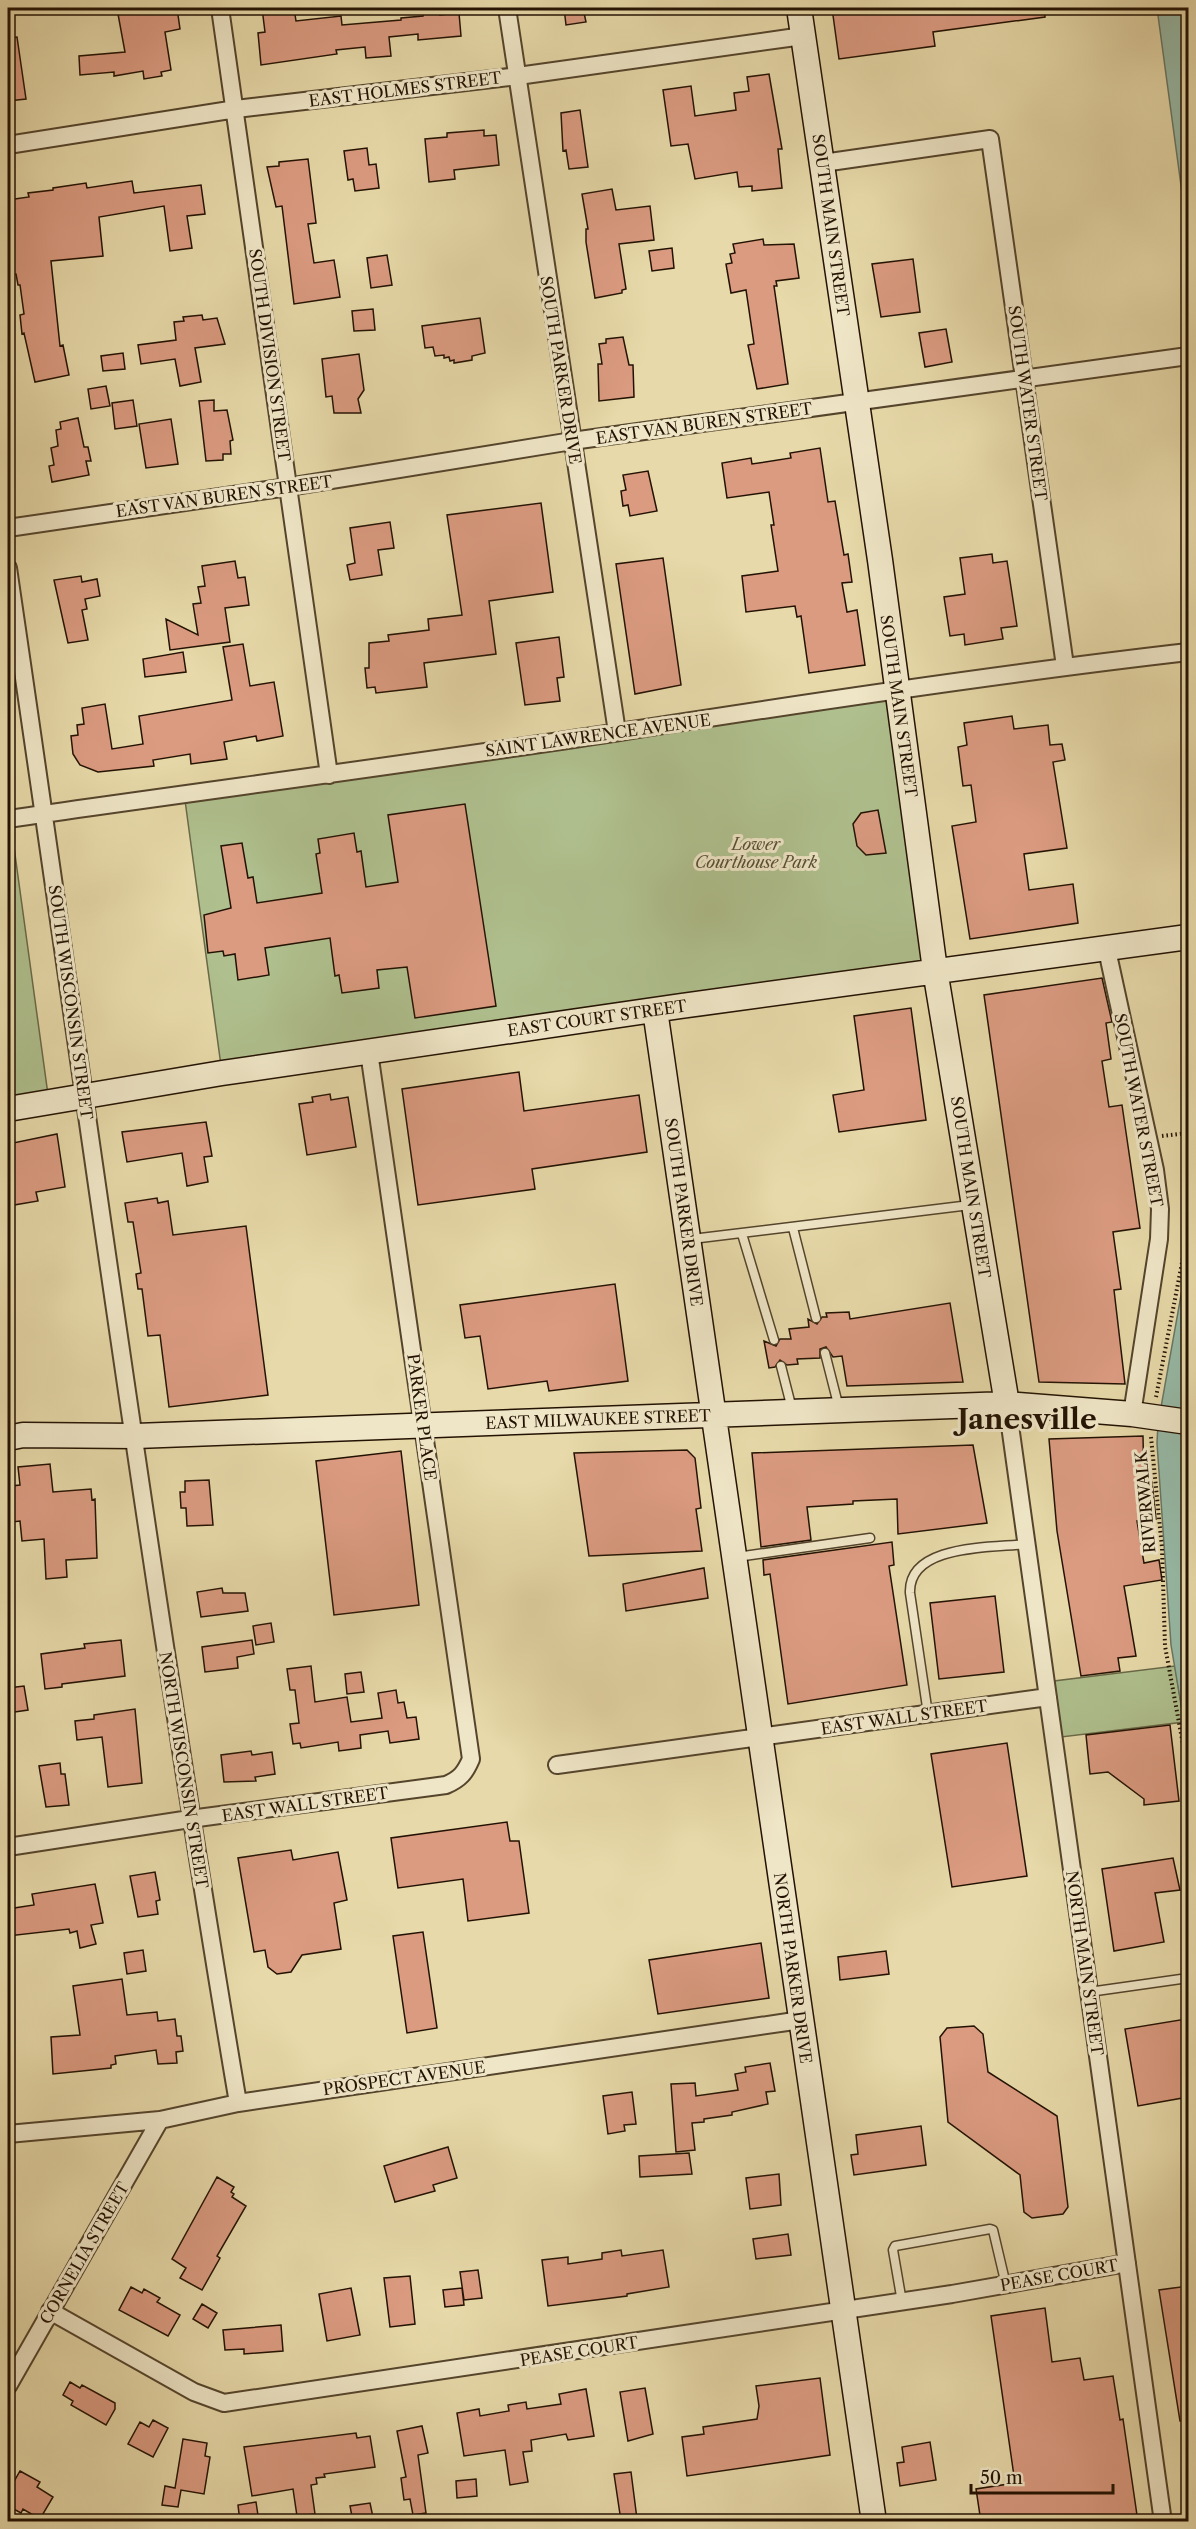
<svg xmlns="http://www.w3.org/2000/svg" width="1196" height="2529" viewBox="0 0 1196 2529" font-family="'Libre Caslon Text',serif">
<rect width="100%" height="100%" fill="#e7d9a9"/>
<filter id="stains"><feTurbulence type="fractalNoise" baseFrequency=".00333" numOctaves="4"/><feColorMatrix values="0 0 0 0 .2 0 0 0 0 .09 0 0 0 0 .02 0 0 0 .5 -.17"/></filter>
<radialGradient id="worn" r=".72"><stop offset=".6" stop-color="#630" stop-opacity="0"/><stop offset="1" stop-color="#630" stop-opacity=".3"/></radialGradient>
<path fill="#afc08e" stroke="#696948" stroke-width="1.5" d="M897,689L935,970L222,1073L184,793Z
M10,818L49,1102L8,1109V819Z
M1175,1666L1184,1722L1053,1738L1046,1682Z"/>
<path fill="#97baa7" stroke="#697765" stroke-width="1.5" d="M1157,8H1188V237Z
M1188,1256V1746L1171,1645L1157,1443L1158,1424Z"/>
<path fill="#db9b81" stroke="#231203" stroke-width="1.5" d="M139,8H177L180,29L165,32L171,70L161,72L162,76L144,79L143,71L114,76V72L80,75L79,56L125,52L118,14L140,10Z
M262,8H294L296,21L341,16L342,25L401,20V18L423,16V12L440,10V15L459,13L461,36L418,40V34L389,37L391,56L366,58L365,47L336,50L337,54L261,65L258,33L265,32Z
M564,8H583L586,22L566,25Z
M832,8H1044L1045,17L933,32L935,46L839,59Z
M17,37L26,99L8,101V38Z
M769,74L782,149H778L782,188L752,191V186L739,187L737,172L695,179L688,144L671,146L663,90L691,86L695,116L736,110L734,93L749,91L747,77Z
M580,110L588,167L569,169L566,150L563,151L561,113Z
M484,130V136L496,135L499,165L454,170L455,179L429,182L425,139L447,137V133Z
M367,148L369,165L376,164L379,188L355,191L353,179L348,180L344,151Z
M308,159L316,223L308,224L314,263L334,260L340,297L294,304L282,206L276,207L267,167L279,166V162Z
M132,181L134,193L201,185L205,214L187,216L192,248L170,251L164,206L99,217L103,256L51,261L60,346L63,345L69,375L35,382L24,333L22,334L20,315L24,314L20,285H18L16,274L8,275V200L29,197L28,193L53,190V188L86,183L87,188Z
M612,189L616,210L650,206L654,240L619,244L626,289L622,290V293L595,298L586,242V229H588L582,194Z
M763,239L764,245L794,244L799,278L776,281L777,286H774L788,384L757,389L748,345L754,344L746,290L731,293L726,264L732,263L730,254L735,253L733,244Z
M672,248L674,268L652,271L649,251Z
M387,255L392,285L371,288L367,258Z
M913,259L920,312L881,317L872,264Z
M373,309L375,330L354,331L352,311Z
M202,315L203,320L217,318L225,344L195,348L201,382L180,386L175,359L141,364L138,345L176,340L174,322L184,321L183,317Z
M480,318L485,353L472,356V360L454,363V360L450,361L449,357L444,358V355L435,356L433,347L425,348L422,326Z
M946,329L952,362L925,367L919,333Z
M623,337L629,365H633L634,397L599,401L598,364H602L599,344L606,343V339Z
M123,353L125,369L103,371L101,356Z
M359,354L364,390L358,399L361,413H334L332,396L326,397L322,359Z
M106,386L110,406L91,409L88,389Z
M133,400L137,426L115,429L112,403Z
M214,400V411L227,410L233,440L230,441L231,454H223V460L206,461L199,401Z
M78,418L84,447H88L91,461H86L89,475L52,482L49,466L54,465L51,448L58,446L56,430L61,429L60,422Z
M171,419L178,464L146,468L139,424Z
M820,448L828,502L835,501L844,555L848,554L852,582L842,583L847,612L857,610L865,665L809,673L801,616L797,617L795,606L746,612L742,576L778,571L771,525H774L769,492L727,498L722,463L751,458L752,464L791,458L790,453Z
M648,471L657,511L630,516L628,505L623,506L621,491L626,490L623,475Z
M541,503L553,592L489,601L496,654L424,663L427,687L376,693L375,687L367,688L365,668H369V643L389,641L388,635L429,630L428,619L462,615L447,515Z
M390,522L394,548L378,550L382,575L350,580L347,565L355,563L350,528Z
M992,554L993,563L1007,561L1017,626L1001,628L1003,639L965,645L964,634L950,636L944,597L965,594L960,558Z
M663,558L681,685L635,694L616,564Z
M235,561L238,578L245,577L249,605L225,608L230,642L170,650L166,619L198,635L193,604L201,603L198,587L205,586L202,566Z
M81,576L82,582L97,579L100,596L85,599L87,609L82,610L88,640L68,643L54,580Z
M559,637L564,677L557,678L560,701L525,705L516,643Z
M243,644L250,686L274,682L283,736L257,741L256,736L224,742L227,759L191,764L190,754L153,760L154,766L98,772L80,765L73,754L71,736L78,735L77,725L84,724L82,708L105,704L112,749L143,744L139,716L232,700L223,647Z
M183,652L186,672L145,677L143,659Z
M1012,716L1014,729L1048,725L1050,745L1062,744L1065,760L1053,762L1067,848L1024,854L1029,890L1073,884L1078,923L970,939L952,826L976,822L971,785L963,786L958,747L967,745L964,723Z
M465,804L496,1006L415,1018L407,967L377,970L379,988L342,993L339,975L335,976L330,938L265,948L269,975L238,980L235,954L224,956L223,951L208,953L204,915L231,908L221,846L242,843L248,878L253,877L257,903L322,893L316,854L320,853L318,839L354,833L357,852L361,851L366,887L398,882L388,815Z
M878,810L886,853L866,855L857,846L853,824L861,813Z
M1102,978L1112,1022L1106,1023L1111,1059L1102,1061L1109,1107L1122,1105L1140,1228L1113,1232L1121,1289L1114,1290L1125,1384L1039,1382L984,995Z
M911,1008L926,1120L839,1132L833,1095L864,1090L854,1016Z
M519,1072L524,1111L639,1095L647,1152L532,1169L535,1189L418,1205L402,1089Z
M330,1094L331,1100L348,1097L356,1147L307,1155L299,1104L313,1102L312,1097Z
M206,1122L212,1156L204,1157L208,1182L187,1186L182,1153L127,1162L122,1132Z
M57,1134L65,1187L36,1192L38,1201L8,1206V1144Z
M157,1198L158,1203L168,1201L173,1235L246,1226L268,1395L169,1407L160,1335L148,1336L142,1289H138L136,1274L141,1273L133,1222H128L125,1203Z
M615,1284L628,1381L549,1391L547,1381L488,1389L480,1336L465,1338L460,1305Z
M950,1303L963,1382L847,1386L842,1356L833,1357L826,1347L820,1349V1358L797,1359L798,1364L787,1365L780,1360L775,1367L769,1368L764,1341L776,1346L780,1339H791L789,1329L809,1327L808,1319L817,1324L822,1317H827L826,1313L849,1312L850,1319Z
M1143,1436L1144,1483L1152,1482L1156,1519L1137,1521L1144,1563L1159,1560L1162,1580L1124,1586L1136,1656L1118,1658L1120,1671L1081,1676L1057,1531L1049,1439Z
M973,1445L987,1523L898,1534L897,1499L853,1501V1504L807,1507L811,1540L761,1547L752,1453Z
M687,1450L695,1458L701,1508L696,1509L702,1551L589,1556L574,1453Z
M401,1451L419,1605L334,1615L316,1461Z
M50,1464L53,1492L91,1489L92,1500L95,1499L97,1558L66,1560L67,1577L46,1579L44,1539L22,1541L20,1521L12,1522L10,1504H13L11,1486L20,1485L18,1467Z
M209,1480L213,1525L187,1526L186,1508H181L180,1492H185V1481Z
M892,1542L894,1565L889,1566L907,1685L788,1704L770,1574L764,1575L763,1560Z
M704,1568L708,1598L626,1611L623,1584Z
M222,1588L223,1593H245L248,1611L201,1617L197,1592Z
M995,1596L1004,1672L939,1679L930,1603Z
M271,1623L274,1642L256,1645L253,1626Z
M121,1640L125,1676L62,1684V1687L45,1689L41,1654L85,1648L84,1644Z
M252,1640L254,1654L237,1657L238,1668L205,1672L202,1647Z
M311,1666L315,1702L347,1697L351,1722L382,1718L378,1693L396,1690L398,1703L404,1702L407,1718L416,1717L419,1739L390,1743L388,1731L360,1735L361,1748L339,1751L338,1742L301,1748L300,1743L293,1744L290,1724L299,1723L295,1690H290L287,1669Z
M361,1672L364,1692L347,1694L345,1674Z
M24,1686L28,1710L8,1713V1688Z
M135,1709L142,1783L108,1787L102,1737L77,1740L75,1721L94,1719V1715Z
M1170,1725L1179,1801L1144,1805V1799L1108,1772L1090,1774L1086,1735Z
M1007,1743L1027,1876L952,1887L931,1754Z
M251,1751L252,1755L272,1752L275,1774L255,1777L256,1781L224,1782L221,1755Z
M60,1763L61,1774H65L69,1805L46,1807L39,1766Z
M507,1822L510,1841H519L529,1913L468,1921L463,1879L398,1888L391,1838Z
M291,1850L293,1860L338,1852L347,1900L334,1903L341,1949L302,1955L291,1972L277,1974L268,1967L265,1950L254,1952L238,1858Z
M1173,1858L1180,1890L1155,1893L1164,1942L1114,1951L1102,1869Z
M155,1872L160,1900L156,1901L158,1914L138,1917L130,1876Z
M95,1884L103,1923L91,1925L96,1944L80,1948L77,1931L70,1933L69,1929L8,1936V1909L34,1905L32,1894Z
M423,1932L437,2028L407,2033L393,1936Z
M761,1943L769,1998L658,2014L649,1960Z
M143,1950L146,1971L127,1974L124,1953Z
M886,1951L889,1974L840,1980L838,1957Z
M122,1979L127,2015L157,2012L158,2021L175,2019L177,2036H181L183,2051L176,2052L177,2063L158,2064L156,2050L115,2056L116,2064L111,2065V2068L53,2074L51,2037L80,2035L73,1986Z
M1186,2019L1188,2024V2097L1138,2106L1125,2029Z
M974,2026L983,2034L988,2072L1057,2116L1068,2207L1063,2214L1032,2218L1024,2212L1020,2175L948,2122L940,2037L947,2028Z
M770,2063L775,2091L766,2092L768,2104L732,2112V2115L704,2119V2122L692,2123L695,2150L676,2152L671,2084L695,2083L696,2096L738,2090L735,2074L746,2072L745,2067Z
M632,2092L636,2124L624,2125L625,2131L608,2134L603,2096Z
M921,2126L926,2165L854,2175L851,2155L858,2154L856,2135Z
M448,2147L457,2178L433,2185L435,2191L395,2202L384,2166Z
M689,2153L692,2174L640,2177L639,2156Z
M779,2174L781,2205L750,2209L746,2178Z
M217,2177L234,2187L231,2192L234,2194L232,2197L246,2206L217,2256L220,2258L202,2290L180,2278L186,2268L172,2259Z
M788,2234L791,2255L756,2259L753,2239Z
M621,2250L622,2256L663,2250L669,2287L627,2294V2296L548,2306L542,2260L568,2257V2264L602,2259V2253Z
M478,2270L482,2298L464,2300L460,2272Z
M410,2276L415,2324L390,2327L384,2278Z
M1188,2286V2421H1180L1159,2290Z
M131,2287L142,2293L144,2289L160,2298L157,2302L180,2315L168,2336L119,2310Z
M351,2288L360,2335L327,2341L319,2294Z
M462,2288L464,2305L445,2307L443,2290Z
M202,2304L217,2313L208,2328L193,2319Z
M1045,2308L1052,2362L1080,2358L1084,2380L1113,2376L1120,2420L1123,2419L1138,2522H981L976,2489L1015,2483L991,2316Z
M281,2325L283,2351L244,2354V2349L225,2350L223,2330Z
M820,2378L830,2455L687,2476L682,2437L704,2434L703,2427L757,2419L759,2406L756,2386Z
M70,2382L80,2388L82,2385L115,2403V2409L106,2425L71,2405L73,2401L63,2395Z
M645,2388L653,2434L628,2441L620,2392Z
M586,2389L594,2436L568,2440L566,2434L531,2440L532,2451L523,2452L528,2482L510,2485L505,2450L464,2456L457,2413L479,2409L480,2416L509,2411L508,2405L526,2402L527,2409L561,2404L559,2394Z
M153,2420L168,2428L153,2457L128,2444L140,2422L149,2427Z
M422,2426L428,2453L418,2455L426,2513L413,2515L410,2499L404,2500L401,2478L406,2477L397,2431Z
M356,2433L357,2438L370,2436L375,2467L324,2474L325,2477L316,2478L317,2484L311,2485L315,2514L297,2516L293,2489L252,2496L244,2447Z
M183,2439L207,2443L205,2456L210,2457L204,2494L181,2490L178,2507L162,2505L165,2486L175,2488Z
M930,2442L936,2480L900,2486L897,2463L904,2462L902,2447Z
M20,2471L40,2482L37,2487L53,2497L40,2519L23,2509L21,2513L8,2506V2492Z
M631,2472L637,2519L621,2521L614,2474Z
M476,2479L477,2496L457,2498L456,2481Z
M256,2502L259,2522H240L238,2505Z
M370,2503L374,2522H353L350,2506Z"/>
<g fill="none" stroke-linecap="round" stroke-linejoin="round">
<defs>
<path id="lane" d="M793,1228L816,1318
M742,1234L774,1340
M692,1239L970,1205
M825,1353L839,1408
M781,1366L792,1409
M737,1557L870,1538
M928,1714L910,1593C908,1544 992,1548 1026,1544
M1089,1992L1188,1978
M902,2302L893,2250L895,2246L990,2229L993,2230L1006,2285"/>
<path id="street" d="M220,8L329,775
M507,8L617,732
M8,145L236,109L518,76L803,36
M823,163L990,139L1065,666
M8,528L288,487L572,441L1188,356
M8,568C83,1080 152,1593 238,2103
M8,819C209,790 411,764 613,733C804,703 996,674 1188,652
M1107,950L1155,1170L1160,1209L1159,1239L1132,1414
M1007,1404L1163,2522
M557,1765L1048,1697
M8,1847L190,1819L446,1785C460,1779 465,1773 471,1759L369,1052
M8,2134L160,2120L238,2103L801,2020
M50,2311L194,2392L224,2403L952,2294L1127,2263
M8,2386L160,2120"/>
<path id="secondary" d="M799,8L880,560L935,970L1007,1404
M655,1010L874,2522
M8,1109L222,1073L681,1006L1188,937
M8,1438L23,1435L136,1436L1007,1404L1132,1414L1188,1422"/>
</defs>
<use href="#lane" stroke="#54442c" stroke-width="11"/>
<use href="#street" stroke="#54442c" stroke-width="20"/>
<use href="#secondary" stroke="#231203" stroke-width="27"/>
<path stroke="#231203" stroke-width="4" stroke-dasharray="1.5 3" stroke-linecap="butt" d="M1162,1136L1188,1133
M1156,1397L1188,1232
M1151,1437L1162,1548L1165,1646L1188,1772"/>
<use href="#lane" stroke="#efe6c7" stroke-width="8"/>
<use href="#street" stroke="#efe6c7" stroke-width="16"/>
<use href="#secondary" stroke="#efe6c7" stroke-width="24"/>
</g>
<g text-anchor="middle" stroke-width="6" stroke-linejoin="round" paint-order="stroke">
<g font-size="16" fill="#231203" stroke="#efe6c7">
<text transform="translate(405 89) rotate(-7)" y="6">EAST HOLMES STREET</text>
<text transform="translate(831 225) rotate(82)" y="6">SOUTH MAIN STREET</text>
<text transform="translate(270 355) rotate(82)" y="6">SOUTH DIVISION STREET</text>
<text transform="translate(561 370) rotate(81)" y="6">SOUTH PARKER DRIVE</text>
<text transform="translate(1028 403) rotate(82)" y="6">SOUTH WATER STREET</text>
<text transform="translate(704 423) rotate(-8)" y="6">EAST VAN BUREN STREET</text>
<text transform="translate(224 496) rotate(-8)" y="6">EAST VAN BUREN STREET</text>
<text transform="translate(899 706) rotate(82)" y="6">SOUTH MAIN STREET</text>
<text transform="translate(598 735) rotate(-8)" y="6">SAINT LAWRENCE AVENUE</text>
<text transform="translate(71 1002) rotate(82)" y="6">SOUTH WISCONSIN STREET</text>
<text transform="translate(597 1018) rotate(-8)" y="6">EAST COURT STREET</text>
<text transform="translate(1139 1110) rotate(79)" y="6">SOUTH WATER STREET</text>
<text transform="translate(971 1187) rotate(81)" y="6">SOUTH MAIN STREET</text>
<text transform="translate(684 1212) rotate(82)" y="6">SOUTH PARKER DRIVE</text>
<text transform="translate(422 1417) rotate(82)" y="6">PARKER PLACE</text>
<text transform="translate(598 1419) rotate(-2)" y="6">EAST MILWAUKEE STREET</text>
<text transform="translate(1145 1502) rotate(-95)" y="6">RIVERWALK</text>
<text transform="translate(904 1717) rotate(-8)" y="6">EAST WALL STREET</text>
<text transform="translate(184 1770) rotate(81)" y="6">NORTH WISCONSIN STREET</text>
<text transform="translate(305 1804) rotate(-8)" y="6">EAST WALL STREET</text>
<text transform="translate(1085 1963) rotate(82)" y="6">NORTH MAIN STREET</text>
<text transform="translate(793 1968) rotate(82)" y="6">NORTH PARKER DRIVE</text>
<text transform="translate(404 2078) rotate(-8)" y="6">PROSPECT AVENUE</text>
<text transform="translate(84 2253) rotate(-60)" y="6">CORNELIA STREET</text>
<text transform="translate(1059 2275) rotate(-10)" y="6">PEASE COURT</text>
<text transform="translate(579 2351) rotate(-9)" y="6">PEASE COURT</text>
</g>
<g font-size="16" font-style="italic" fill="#544f34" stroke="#efe6c7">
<text x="756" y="850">Lower<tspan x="756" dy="18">Courthouse Park</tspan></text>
</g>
<g font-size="28" font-weight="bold" fill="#231203" stroke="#efe6c7">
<text x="1027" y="1429">Janesville</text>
</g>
</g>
<rect width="1196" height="2529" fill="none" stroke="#e7d9a9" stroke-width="30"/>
<rect x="9" y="9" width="1178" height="2511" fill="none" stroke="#231203" stroke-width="3"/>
<rect x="15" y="15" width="1166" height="2499" fill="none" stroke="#231203" stroke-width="1.5"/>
<path d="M971 2484v9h142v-9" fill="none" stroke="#231203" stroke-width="3"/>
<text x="980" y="2484" font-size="18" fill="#231203" stroke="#efe6c7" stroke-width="4.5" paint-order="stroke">50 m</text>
<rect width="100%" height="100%" filter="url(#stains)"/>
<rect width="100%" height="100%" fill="url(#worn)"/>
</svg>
